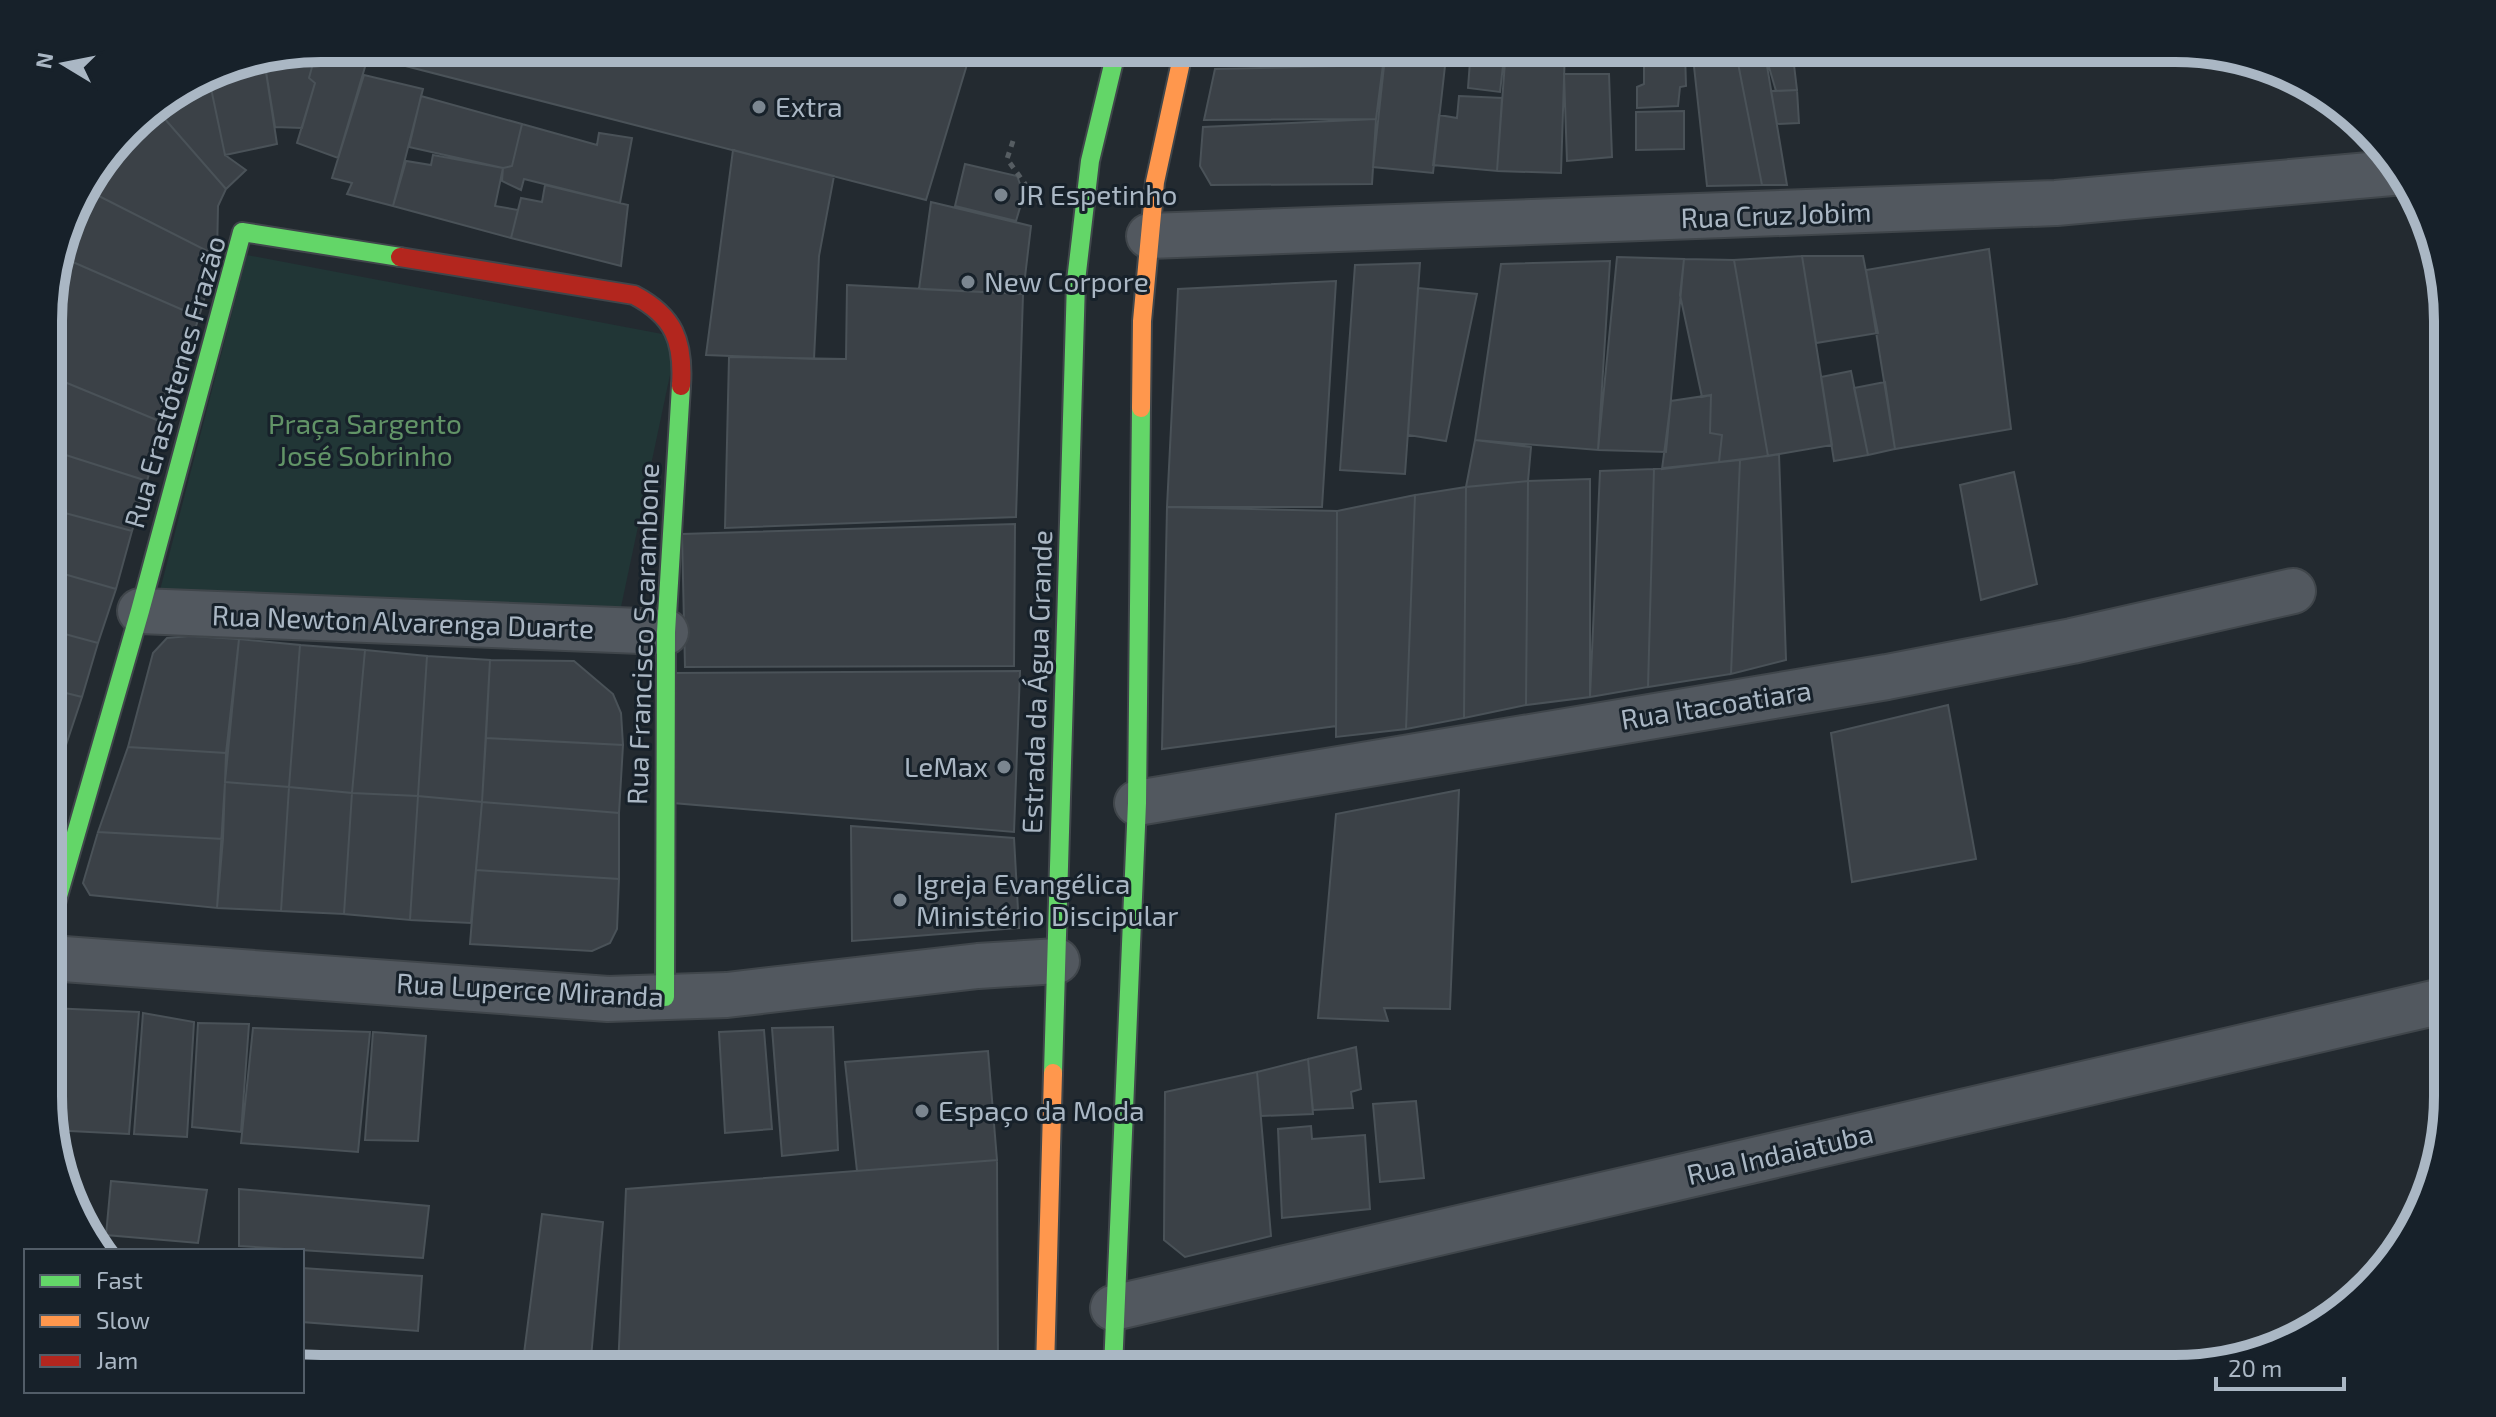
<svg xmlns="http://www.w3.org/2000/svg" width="2496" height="1417" viewBox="0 0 2496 1417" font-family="'Exo 2',sans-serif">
<rect width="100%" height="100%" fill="#232a30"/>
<path fill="#213636" d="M247,255L678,337L621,607L159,594Z"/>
<path fill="#3b4147" stroke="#4a5258" stroke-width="2" d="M361,48L370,50L338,158L297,143L315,83L309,78L317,49Z
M416,48H972L926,200L394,63Z
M1219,48H1385V60L1215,62Z
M1386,48H1447L1433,173L1373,167Z
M1471,48H1505L1500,92L1468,88Z
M1506,48H1565L1561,173L1497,171Z
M1603,48H1625V55L1603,56Z
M1692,48H1735L1762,185L1707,186Z
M1735,48H1764L1787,185H1762Z
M1792,48L1797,90L1776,91L1764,50Z
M317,49L309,78L315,83L302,128L275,127L264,59Z
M1685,52L1686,86L1680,87L1678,106L1637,108V87L1644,84V55Z
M264,59L277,144L225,155L208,74L217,69Z
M1383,65L1376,119L1204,120L1215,69Z
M208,74L225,155L246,170L226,189L157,110Z
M1564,74H1609L1612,157L1567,161Z
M364,75L423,89L393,206L347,194L352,183L332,178Z
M1797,90L1799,123L1777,124L1771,91Z
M421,96L522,124L512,166L503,168L409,147Z
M1459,96L1502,98L1497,171L1433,165L1439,115L1457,118Z
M157,110L226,189L218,206L217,256L85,189L121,143Z
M1684,111V149L1636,150V112Z
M1376,119L1372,184L1211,185L1200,166L1203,127Z
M522,124L597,145L599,133L632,138L620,203L524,179L521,190L502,181L503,168L512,166Z
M733,150L834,176L819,256L814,359L706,355Z
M433,155L503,168L495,206L518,210L511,238L393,206L406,161L431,165Z
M965,164L1017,176L1024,194L1016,221L955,206Z
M545,185L628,205L621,266L511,238L521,198L542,202Z
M85,189L217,256L199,317L59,256L76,200Z
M931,202L1031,226L1023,294L919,289Z
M1989,249L2011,429L1895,449L1866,270Z
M59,256L199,317L164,423L50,376V285Z
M1802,256L1832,445L1768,456L1734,260Z
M1802,256H1863L1878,333L1816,343Z
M1617,257L1684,259L1666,452L1598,450Z
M1684,259L1734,260L1768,456L1719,462L1722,435L1710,433L1711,395L1702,397L1680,295Z
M1610,261L1598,450L1475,440L1501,264Z
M1420,263L1405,474L1340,470L1355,265Z
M1336,281L1322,507H1167L1178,289Z
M847,285L1023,294L1016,517L725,528L729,357L846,359Z
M1418,288L1477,294L1446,441L1408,435Z
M1851,371L1868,455L1834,461L1821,377Z
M50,376L164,423L147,481L50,450Z
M1885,382L1895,449L1868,455L1854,388Z
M1711,395L1710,433L1722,435L1719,462L1662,469L1671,401Z
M1475,440L1531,447L1528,481L1466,487Z
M50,450L147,481L132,531L50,509Z
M1779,454L1786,660L1731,674L1740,460Z
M1740,460L1731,674L1648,687L1654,469Z
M1654,469L1648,687L1590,697L1600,471Z
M2014,472L2037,584L1981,600L1960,485Z
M1590,479V697L1526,705L1528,481Z
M1528,481L1526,705L1464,718L1466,487Z
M1466,487L1464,718L1406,729L1415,495Z
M1415,495L1406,729L1336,737L1337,511Z
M1167,507L1337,511L1336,726L1162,749Z
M50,509L132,531L116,589L50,570Z
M1015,524L1014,666L685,667L682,534Z
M50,570L116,589L98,643L50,630Z
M50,630L98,643L82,697L50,689Z
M190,636L239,639L226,753L128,747L153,653L167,638Z
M239,639L300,645L289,787L225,782Z
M300,645L365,650L352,793L289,787Z
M365,650L427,656L418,796L352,793Z
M427,656L490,660L482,802L418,796Z
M490,660L574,661L613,694L621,713L623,745L486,738Z
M1020,671L1014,832L673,803V673Z
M50,689L82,697L64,751L50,747Z
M1948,705L1976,859L1852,882L1831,733Z
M486,738L623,745L619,813L482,802Z
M50,747L64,751L50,805Z
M128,747L226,753L223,839L98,832Z
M225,782L289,787L281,911L217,908Z
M289,787L352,793L344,914L281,911Z
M1459,790L1450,1009L1384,1008L1388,1021L1318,1018L1336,814Z
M352,793L418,796L410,920L344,914Z
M418,796L482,802L471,923L410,920Z
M482,802L619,813V879L476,870Z
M851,826L1014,838L1019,928L852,941Z
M98,832L223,839L217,908L90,895L83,883Z
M476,870L619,879L617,929L610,943L592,951L470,944Z
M50,1008L139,1012L129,1134L50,1130Z
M143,1013L194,1022L187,1137L134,1134Z
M198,1023L249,1024L241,1132L192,1127Z
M833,1027L838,1150L782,1156L772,1028Z
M253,1028L370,1032L358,1152L241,1143Z
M764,1030L772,1129L725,1133L719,1032Z
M373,1032L426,1036L418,1141L365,1140Z
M1356,1047L1361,1089L1351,1092L1353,1108L1313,1110L1308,1059Z
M988,1051L997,1160L857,1171L845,1062Z
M1308,1059L1313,1114L1261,1116L1257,1072Z
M1257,1072L1271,1236L1185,1257L1164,1240L1165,1092Z
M1416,1101L1424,1178L1380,1182L1373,1104Z
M1311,1126L1312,1139L1365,1135L1370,1209L1282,1218L1278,1129Z
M997,1160L998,1369H618L626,1189Z
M111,1181L207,1190L198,1243L106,1235Z
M239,1189L429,1206L423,1258L239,1246Z
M542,1214L603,1222L590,1369H522Z
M302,1268L422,1276L418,1331L302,1322Z"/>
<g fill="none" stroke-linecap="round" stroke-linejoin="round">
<defs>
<path id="street" d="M1149,236L2056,203L2403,172
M140,611L666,632
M1137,803L1887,677L2072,641L2293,591
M50,958L608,999L727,995L978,966L1057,961
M1113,1308L2447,1000"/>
<path id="fast" d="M50,924L140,611L242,232L400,257
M665,997L666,632L681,386
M1053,1073L1076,281L1090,161L1117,48
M1113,1369L1137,803L1141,408"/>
<path id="slow" d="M1141,408L1142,321L1155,182L1184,48
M1045,1369L1053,1073"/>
<path id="jam" d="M400,257L634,295C674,316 684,341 681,386"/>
</defs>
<use href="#street" stroke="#40464b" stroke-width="48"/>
<use href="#fast" stroke="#40464b" stroke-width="22"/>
<use href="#slow" stroke="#40464b" stroke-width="22"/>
<use href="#jam" stroke="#40464b" stroke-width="22"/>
<path stroke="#565d62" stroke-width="5" stroke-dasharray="6 6" stroke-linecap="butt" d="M1013,141L1007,159L1041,206"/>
<use href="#street" stroke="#52585f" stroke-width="44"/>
<use href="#fast" stroke="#63d668" stroke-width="18"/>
<use href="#slow" stroke="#ff974d" stroke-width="18"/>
<use href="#jam" stroke="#b3261e" stroke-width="18"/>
</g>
<g fill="#7b8690" stroke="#17212a" stroke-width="3">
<circle cx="759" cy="107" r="8"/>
<circle cx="1001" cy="195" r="8"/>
<circle cx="968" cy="282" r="8"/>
<circle cx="1004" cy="767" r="8"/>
<circle cx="900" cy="900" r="8"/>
<circle cx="922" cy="1111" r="8"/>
</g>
<g text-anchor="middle" stroke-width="6" stroke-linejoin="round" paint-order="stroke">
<g font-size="28" fill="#aab7c4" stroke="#17212a" text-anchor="start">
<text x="775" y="117">Extra</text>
<text x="1017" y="205">JR Espetinho</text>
<text x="984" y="292">New Corpore</text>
<text x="988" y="777" text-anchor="end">LeMax</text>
<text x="916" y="894">Igreja Evangélica<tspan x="916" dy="32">Ministério Discipular</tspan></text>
<text x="938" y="1121">Espaço da Moda</text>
</g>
<g font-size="28" fill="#aab7c4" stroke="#17212a">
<text transform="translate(1776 215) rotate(-2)" y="10">Rua Cruz Jobim</text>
<text transform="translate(175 382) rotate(-74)" y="10">Rua Erastótenes Frazão</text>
<text transform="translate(403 622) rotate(2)" y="10">Rua Newton Alvarenga Duarte</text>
<text transform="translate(643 634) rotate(-88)" y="10">Rua Francisco Scarambone</text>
<text transform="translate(1037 682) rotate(-88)" y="10">Estrada da Água Grande</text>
<text transform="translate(1716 705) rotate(-9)" y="10">Rua Itacoatiara</text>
<text transform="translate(530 990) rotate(3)" y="10">Rua Luperce Miranda</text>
<text transform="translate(1780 1154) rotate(-13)" y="10">Rua Indaiatuba</text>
</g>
<g font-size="28" fill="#629467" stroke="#17212a">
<text x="365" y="434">Praça Sargento<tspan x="365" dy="32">José Sobrinho</tspan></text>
</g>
</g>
<path d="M0 0H2496V1417H0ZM321 62H2175A259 259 0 0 1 2434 321V1096A259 259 0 0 1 2175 1355H321A259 259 0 0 1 62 1096V321A259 259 0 0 1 321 62Z" fill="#17212a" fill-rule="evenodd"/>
<path fill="none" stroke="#aab7c4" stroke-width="10" d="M321 62H2175A259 259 0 0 1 2434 321V1096A259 259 0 0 1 2175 1355H321A259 259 0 0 1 62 1096V321A259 259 0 0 1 321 62Z"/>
<rect x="24" y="1249" width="280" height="144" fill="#17212a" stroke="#525d68" stroke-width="2"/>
<rect x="40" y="1275" width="40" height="12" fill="#63d668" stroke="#525d68" stroke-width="2"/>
<text x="96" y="1289" font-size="24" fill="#aab7c4">Fast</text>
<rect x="40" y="1315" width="40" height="12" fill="#ff974d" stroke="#525d68" stroke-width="2"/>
<text x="96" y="1329" font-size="24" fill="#aab7c4">Slow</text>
<rect x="40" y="1355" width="40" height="12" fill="#b3261e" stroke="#525d68" stroke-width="2"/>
<text x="96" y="1369" font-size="24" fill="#aab7c4">Jam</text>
<g transform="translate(64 64) rotate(280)" stroke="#17212a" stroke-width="6" paint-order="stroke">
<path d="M0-6L14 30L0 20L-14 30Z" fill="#aab7c4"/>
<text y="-12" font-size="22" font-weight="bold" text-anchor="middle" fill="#aab7c4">N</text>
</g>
<path d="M2216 1377v12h128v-12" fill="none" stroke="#aab7c4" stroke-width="4"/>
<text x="2228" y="1377" font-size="24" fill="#aab7c4" stroke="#17212a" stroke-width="6" paint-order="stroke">20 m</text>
</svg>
